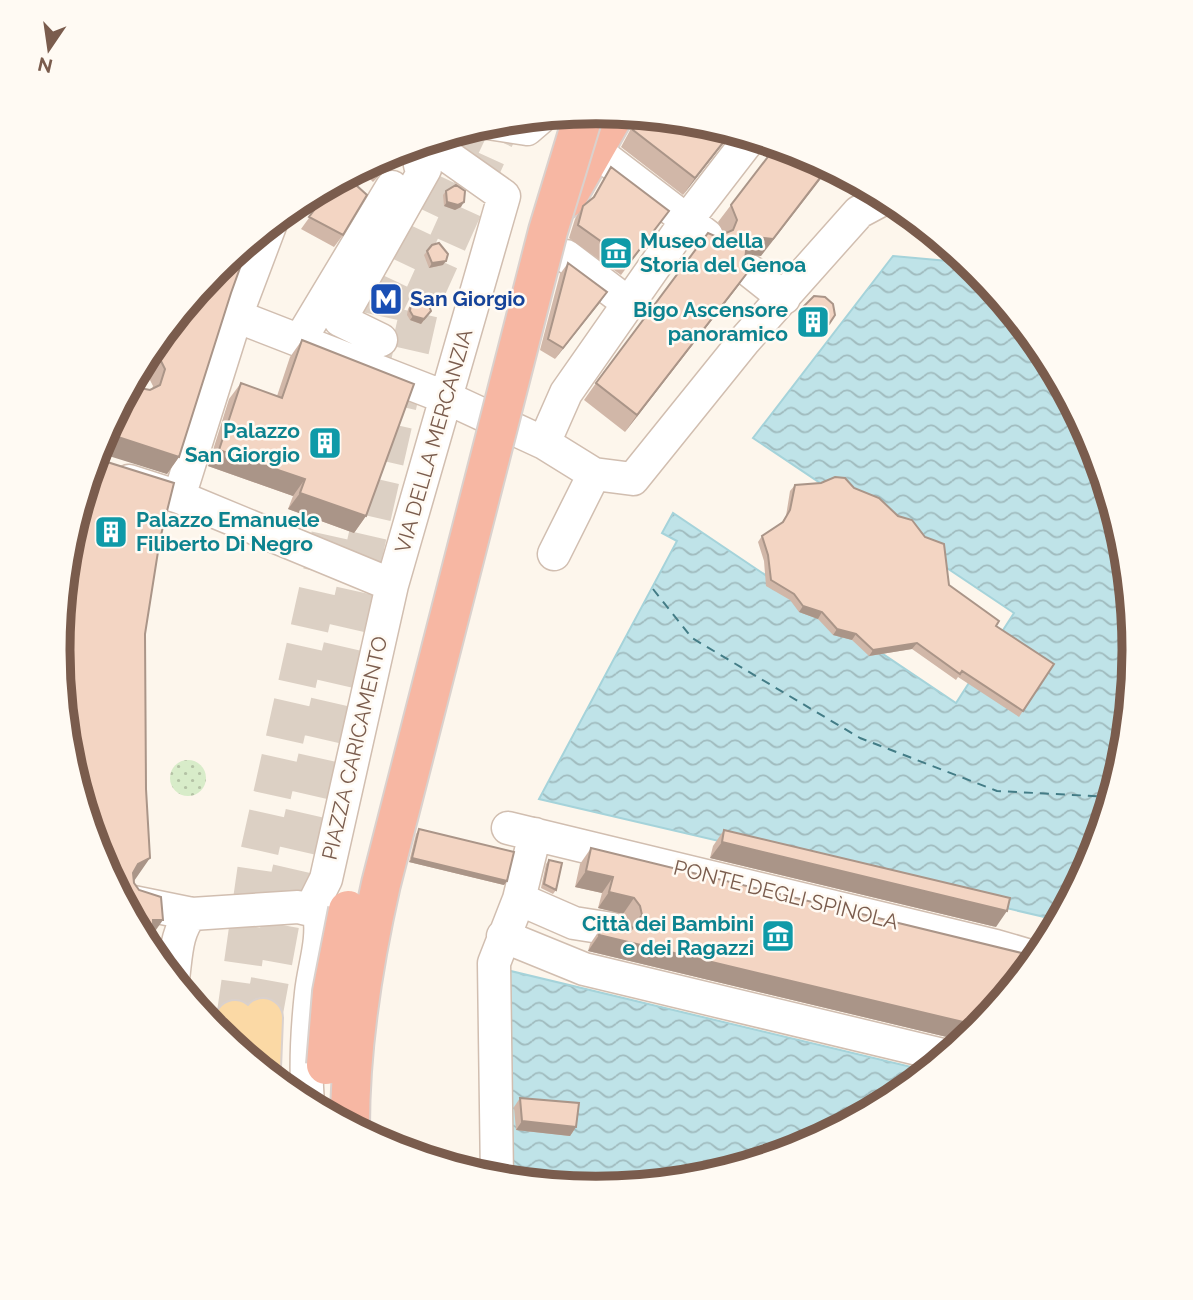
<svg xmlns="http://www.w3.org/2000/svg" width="1193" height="1300" viewBox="0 0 1193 1300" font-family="Raleway,sans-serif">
<defs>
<pattern id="green-dots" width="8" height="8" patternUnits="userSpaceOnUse" patternTransform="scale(1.75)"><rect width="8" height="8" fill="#d8ecc9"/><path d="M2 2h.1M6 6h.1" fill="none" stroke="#b4c2a5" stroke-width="1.8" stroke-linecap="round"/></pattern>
<pattern id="water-waves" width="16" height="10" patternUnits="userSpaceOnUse" patternTransform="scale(1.75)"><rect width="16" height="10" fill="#bfe3e8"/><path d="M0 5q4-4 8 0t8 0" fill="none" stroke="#a0bbbe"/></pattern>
</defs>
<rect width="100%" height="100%" fill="#fdf6ec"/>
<path fill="url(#green-dots)" d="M170 778a18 18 0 1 1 36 0a18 18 0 1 1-36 0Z"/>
<path fill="url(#water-waves)" stroke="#a5d3da" stroke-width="2" d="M893,256L970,263L1045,351L1094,444L1125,545L1135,650L1125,755L1094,857L1056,927L1051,926L1053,919L539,799L677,541L662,533L673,513L956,703L1014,613L753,438Z
M498,968L928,1071C840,1144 710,1190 596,1189C566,1188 535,1183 505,1180Z"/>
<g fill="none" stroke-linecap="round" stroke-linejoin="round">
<path stroke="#437c86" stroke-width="2" stroke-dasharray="9 7" stroke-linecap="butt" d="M653,589L692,638L860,738L997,791L1112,797"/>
<path stroke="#dcd0c4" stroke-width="38" stroke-dasharray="38 19" stroke-linecap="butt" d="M369,372L383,310L469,129
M263,1018L285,898L421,302L503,120
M235,1020L258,858L344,474"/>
<defs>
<path id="minor" d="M488,123L527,129L541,117
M609,161L707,236
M566,256L628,303
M750,271L784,298
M236,316L447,398L544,443L594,474L633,479L745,340L859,212L887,197
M300,340L392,187
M381,340L340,320L425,169L420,165
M544,443L566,393L687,220L751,137
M129,481L179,497L392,585
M179,497L236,316L271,223
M554,554L594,474
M508,828L996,946L1037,958
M519,899L574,923L612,929
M133,902L192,914L298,907L319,912C324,941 314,965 311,993C307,1030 305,1067 308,1104
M311,909L326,879L392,585L504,196L426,141
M503,936L584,969L947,1056
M173,979C176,958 176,929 192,914
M497,1179L494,963L519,899L535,834"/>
<path id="major" d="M234,1046L235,1020
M261,1068L263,1018"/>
<path id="highway" d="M566,199L615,113"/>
</defs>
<use href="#minor" stroke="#d1beb0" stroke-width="35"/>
<use href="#major" stroke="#dad1cd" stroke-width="42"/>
<use href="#highway" stroke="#dad1cd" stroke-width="42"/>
<use href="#minor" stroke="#fff" stroke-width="32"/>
<use href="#major" stroke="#fbd9a5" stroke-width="38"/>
<use href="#highway" stroke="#f7b7a3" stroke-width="38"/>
<defs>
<path id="highway-bridge" d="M326,1065L332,992L348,910
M350,1126C350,1044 363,964 381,884L548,231L584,113"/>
</defs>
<use href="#highway-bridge" stroke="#dad1cd" stroke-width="42" stroke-linecap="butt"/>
<use href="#highway-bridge" stroke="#f7b7a3" stroke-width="38"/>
</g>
<path fill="#d1b7a8" d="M635,115L702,122L733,131L683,195L621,147L634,123Z
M401,149L373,182L360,169L391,152Z
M611,167L660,223L621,275L569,238L575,219L583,206L591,200Z
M335,182L343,235L334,247L301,229Z
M446,191L461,207L455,210L444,206L443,195Z
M731,205L761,256L746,254L739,285L625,432L584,400L596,383L717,237L724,234L718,222Z
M432,245L443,265L429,268L424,255Z
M568,263L607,292L555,359L540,350L560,274Z
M231,293L179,457L167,474L97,451L135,387L150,390L152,389L153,386L148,376L138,371L149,350Z
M411,304L431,311L421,324L410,320L407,315L408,309Z
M804,306L829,324L823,333L808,336L800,329L798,315Z
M302,340L366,516L354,533L288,509L293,496L208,466L229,399L241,383L277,396L290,357Z
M795,485L949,585L996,626L1054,664L1019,717L958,677L956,680L912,649L869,656L852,640L833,635L818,619L799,612L790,600L766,586L764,561L758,542L762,536L782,522L786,516L790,491Z
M419,829L507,881L504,885L409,862L416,834Z
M724,830L996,927L710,858L713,846Z
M591,848L1038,957L977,1031L960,1045L951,1038L588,951L590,944L601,928L630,930L629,922L623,914L598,908L602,893L575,887L580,864Z
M549,860L556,890L553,894L541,888L546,864Z
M520,1098L576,1127L570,1136L516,1130L514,1107Z"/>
<path fill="#aa9588" d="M732,131H733L683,195L695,178Z
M399,149H401L395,157L373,182L382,170Z
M829,166L830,167L761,256L744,254L747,243Z
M447,202H464L461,207L455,210L444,206Z
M446,261L443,265L429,268L432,263Z
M751,268L739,285L625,432L637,415Z
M607,292L599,304L555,359L563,348Z
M431,311L421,324L410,320L413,316Z
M829,324L823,333L808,336L814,327Z
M109,434L179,457L167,474L96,452L103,435Z
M219,450L305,479L293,496L208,466Z
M300,493L366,516L354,533L288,509Z
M803,606L822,612L818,619L799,612Z
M837,629L856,634L852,640L833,635Z
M917,643L912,649L869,656L873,650Z
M722,842L1007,911L996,927L710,858Z
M150,858L132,884L120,889L138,864Z
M412,858L507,881L504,885L409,862Z
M586,871L613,877L602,893L575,887Z
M609,892L634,898L623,914L598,908Z
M153,920H163L146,944Z
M599,935L963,1022L951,1038L588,951Z
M522,1121L576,1127L570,1136L516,1130Z"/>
<path fill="#f3d5c3" stroke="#aa9588" stroke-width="2" d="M641,116L702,122L732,131L695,178L633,130Z
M777,145L803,152L829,166L773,239L756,237L747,243L745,260L751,268L637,415L596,383L708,233L717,237L733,230L737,220L731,205Z
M399,149L382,170L374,161L391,152Z
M611,167L669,211L630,262L578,225L583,206L594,197Z
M346,176L367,195L343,235L309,217L335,182Z
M456,185L465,191L464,202L458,205L447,202L446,191Z
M250,240L231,293L179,457L109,434L103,435L131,383L135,387L150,390L160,385L165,369L160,359L148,353L149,350L216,269Z
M439,243L448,254L446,261L432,263L427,251L432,245Z
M568,263L607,292L563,348L548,339Z
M814,296L825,297L833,304L835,315L829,324L814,327L806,321L804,306Z
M421,298L427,300L431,311L424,319L413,316L410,311L411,304Z
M302,340L414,384L366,516L300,493L305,479L219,450L241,383L282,398Z
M96,454L104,461L174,483L160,539L145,634L146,789L150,858L138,864L133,873L134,883L139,890L161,897L163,920H153L154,956L148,949L99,856L68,755L58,650L68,544Z
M835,477L845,478L854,488L879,498L898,516L912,520L925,537L944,544L949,585L999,621L996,626L1054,664L1023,711L962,671L960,674L917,643L873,650L856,634L837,629L822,612L803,606L794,594L771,580L768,555L762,536L783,522L790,510L795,485L821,483Z
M419,829L514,852L507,881L412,858Z
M724,830L1010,898L1007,911L722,842Z
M591,848L1038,957L977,1031H974L963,1022L599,935L601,928L631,930L642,915L640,906L634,898L609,892L613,877L586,871Z
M549,860L562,863L556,890L544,884Z
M520,1098L579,1103L576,1127L522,1121Z"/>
<defs>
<symbol id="museum-square" viewBox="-11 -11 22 22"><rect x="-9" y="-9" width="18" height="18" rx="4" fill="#0f9aa8" stroke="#fffaf3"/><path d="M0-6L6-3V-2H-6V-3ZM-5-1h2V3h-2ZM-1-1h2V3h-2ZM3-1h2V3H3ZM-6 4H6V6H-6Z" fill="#fff"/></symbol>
<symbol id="metro-square" viewBox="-11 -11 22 22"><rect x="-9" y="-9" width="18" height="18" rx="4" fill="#1a4fb4" stroke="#fffaf3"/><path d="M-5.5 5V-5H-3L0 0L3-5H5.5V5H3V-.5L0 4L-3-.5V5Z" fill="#fff"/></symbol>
<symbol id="building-square" viewBox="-11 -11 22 22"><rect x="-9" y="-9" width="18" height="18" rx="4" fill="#0f9aa8" stroke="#fffaf3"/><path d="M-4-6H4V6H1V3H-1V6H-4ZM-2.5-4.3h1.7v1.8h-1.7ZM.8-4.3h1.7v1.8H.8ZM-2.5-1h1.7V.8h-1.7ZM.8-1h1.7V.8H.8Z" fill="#fff"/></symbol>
</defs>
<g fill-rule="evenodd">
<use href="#museum-square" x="597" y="234" width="38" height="38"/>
<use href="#metro-square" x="367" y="280" width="38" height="38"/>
<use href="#building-square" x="794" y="303" width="38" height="38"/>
<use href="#building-square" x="306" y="424" width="38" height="38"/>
<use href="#building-square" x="92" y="513" width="38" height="38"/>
<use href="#museum-square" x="759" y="917" width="38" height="38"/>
</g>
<g text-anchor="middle" stroke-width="5" stroke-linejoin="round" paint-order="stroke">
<g font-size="21" font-weight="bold" fill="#0d838f" stroke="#fffaf3" text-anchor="end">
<text x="640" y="248" text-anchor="start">Museo della<tspan x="640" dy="24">Storia del Genoa</tspan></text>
<text x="788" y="317">Bigo Ascensore<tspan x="788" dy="24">panoramico</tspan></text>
<text x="300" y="438">Palazzo<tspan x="300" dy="24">San Giorgio</tspan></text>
<text x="136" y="527" text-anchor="start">Palazzo Emanuele<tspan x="136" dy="24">Filiberto Di Negro</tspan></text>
<text x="754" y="931">Città dei Bambini<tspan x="754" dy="24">e dei Ragazzi</tspan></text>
</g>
<g font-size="21" font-weight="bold" fill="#164399" stroke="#fffaf3" text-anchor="start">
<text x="410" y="306">San Giorgio</text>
</g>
<g font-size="21" fill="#7a5c4d" stroke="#fffaf3">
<text transform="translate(434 441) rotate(-74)" y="7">VIA DELLA MERCANZIA</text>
<text transform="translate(355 748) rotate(-77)" y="7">PIAZZA CARICAMENTO</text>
<text transform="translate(786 895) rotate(14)" y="7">PONTE DEGLI SPÌNOLA</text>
</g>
</g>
<path d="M0 0H1193V1300H0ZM70 650a526 526 0 1 1 1052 0a526 526 0 1 1-1052 0Z" fill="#fffaf3" fill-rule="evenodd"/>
<path fill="none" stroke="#7a5c4d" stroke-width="9" d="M70 650a526 526 0 1 1 1052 0a526 526 0 1 1-1052 0Z"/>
<g transform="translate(49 49) rotate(193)" stroke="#fffaf3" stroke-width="5" paint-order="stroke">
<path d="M0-5L12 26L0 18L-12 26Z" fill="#7a5c4d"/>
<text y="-10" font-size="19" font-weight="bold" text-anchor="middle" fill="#7a5c4d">N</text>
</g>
</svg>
